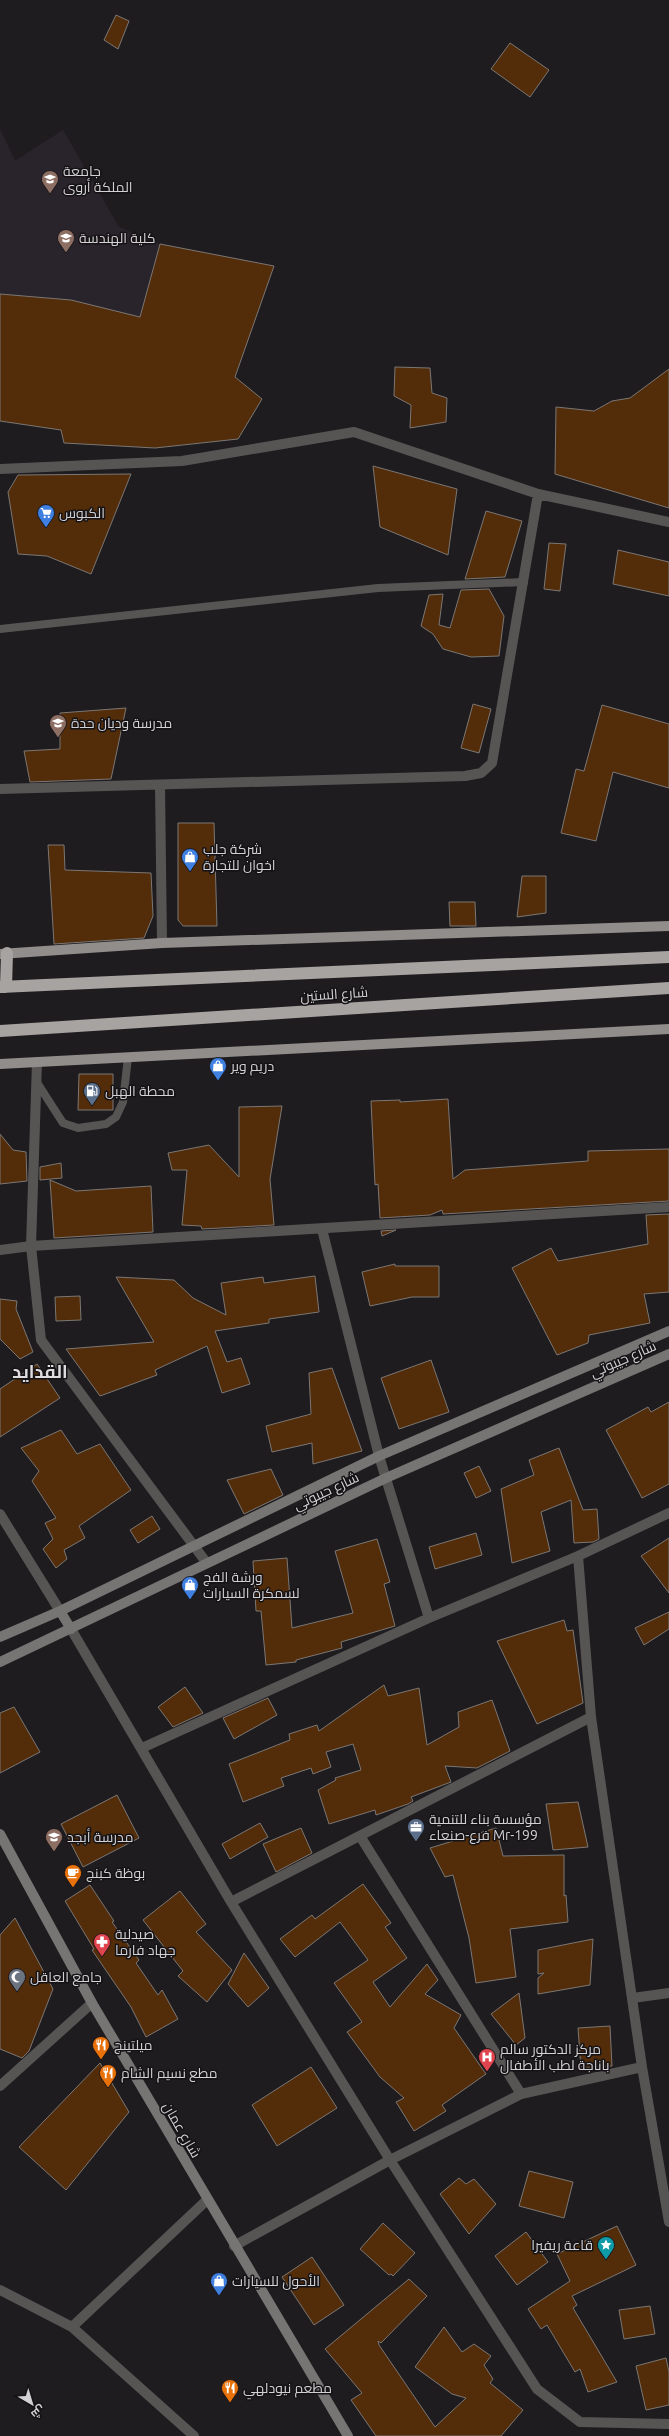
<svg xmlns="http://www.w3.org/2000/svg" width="669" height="2436" viewBox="0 0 669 2436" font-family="Ubuntu,Cairo,sans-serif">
<rect width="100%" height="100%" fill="#1f1c1f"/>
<path fill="#29242b" d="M0,129L15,161L63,130L119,227L160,244L140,317L0,294Z"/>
<path fill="#532c0a" stroke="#7b7774" d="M116,15L129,21L118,49L104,40Z
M510,43L549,70L530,97L491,69Z
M160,244L274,266L235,377L262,399L238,439L155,448L64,443L61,430L0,421V294L71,300L140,317Z
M395,367L430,368L432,393L447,398L446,422L410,428L411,405L394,396Z
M669,369V508L555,474L556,407L594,411L612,401L630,398Z
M373,466L457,489L448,555L380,527Z
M131,474L91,574L47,556L18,554L8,492L18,475Z
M486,511L522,521L505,577L465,579Z
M549,543L566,544L560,591L544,589Z
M618,550L669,562V596L613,584Z
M489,589L504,616L499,656L471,657L443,649L433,634L421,626L429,595L443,594L439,625L450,628L461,590Z
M473,704L491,709L479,753L461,748Z
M602,705L669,724V788L613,772L596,841L561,833L576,769L584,771Z
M126,708L111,779L30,782L24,751L60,749V713Z
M178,823H214L217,926H183L178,920Z
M48,845H64L65,870L151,873L153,916L144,938L54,944Z
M522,876H546V913L517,917Z
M449,902H475L476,926H450Z
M79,1074H113V1110H78Z
M448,1099L453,1179L465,1170L588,1161V1151L669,1149V1201L443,1214L442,1210L430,1215L380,1218L378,1184L375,1185L371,1101L400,1100V1102Z
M282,1106L270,1179L274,1225L202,1229L201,1226L182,1225L187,1170H172L168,1153L209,1145L239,1177V1107Z
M0,1134L13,1150L26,1152L27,1181L0,1184Z
M61,1163L62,1178L40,1180V1167Z
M50,1180L76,1191L151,1186L153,1232L54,1238Z
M669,1214V1292L644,1294L650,1323L589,1335L588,1343L557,1355L512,1268L551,1248L558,1261L648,1244L646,1215Z
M396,1230L382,1236L381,1231Z
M395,1264V1266H439V1297H412L370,1306L362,1272Z
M315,1276L319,1312L269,1319V1323L215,1331L227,1362L241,1358L250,1384L222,1393L207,1346L155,1370L157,1375L100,1396L66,1349L154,1342L116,1277L174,1280L193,1298L226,1315L221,1283L263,1277L264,1283Z
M80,1296L81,1320L56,1321L55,1297Z
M0,1299L17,1301L16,1309L33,1352L20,1359L0,1339Z
M431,1360L449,1412L399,1429L381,1378Z
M37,1364L60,1398L0,1437V1389Z
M332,1368L362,1451L313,1464L312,1443L272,1452L266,1426L311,1414L309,1373Z
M669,1402V1484L642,1498L606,1430L648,1407L651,1412Z
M61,1430L77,1454L100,1444L131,1490L79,1526L85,1538L64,1550L67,1559L56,1568L43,1549L53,1539L45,1523L56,1518L32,1481L39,1471L21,1448Z
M559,1448L583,1510L597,1509L599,1539L593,1542L574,1543L571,1500L541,1512L550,1551L512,1563L501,1489L534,1475L529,1460Z
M479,1466L491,1491L476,1498L464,1473Z
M271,1469L283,1495L244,1514L227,1480Z
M152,1516L160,1529L138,1543L130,1530Z
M476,1533L482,1555L435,1569L429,1547Z
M669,1538V1593L641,1556Z
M377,1539L390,1582L384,1584L395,1626L341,1642L342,1648L296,1660V1662L266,1665L261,1611H256L253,1561L287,1558L292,1628L353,1613L335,1551Z
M669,1612V1629L644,1645L635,1628Z
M564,1620L567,1631L573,1630L583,1703L537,1724L497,1641Z
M384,1685L388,1696L419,1688L427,1745L459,1727L458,1712L492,1700L510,1751L477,1768L445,1766L451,1782L411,1797L413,1801L408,1804L376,1815L375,1810L329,1824L318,1790L336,1780L335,1778L361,1770L353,1744L326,1752L331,1767L313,1774L311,1768L281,1778L284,1786L243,1802L229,1764L290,1740L289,1734L317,1725L319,1731Z
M185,1687L203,1713L173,1727L158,1707Z
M268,1698L277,1715L234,1739L223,1718Z
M14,1707L40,1752L0,1773V1713Z
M117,1795L139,1838L83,1867L61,1824Z
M578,1802L588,1847L553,1850L546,1804Z
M260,1823L268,1837L230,1859L222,1844Z
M301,1828L312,1853L276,1872L263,1844Z
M496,1828L503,1856L564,1855V1896L566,1895L568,1922L510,1929L516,1977L476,1983L469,1938L453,1875L445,1877L430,1848Z
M363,1884L391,1923L385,1927L407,1958L373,1982L390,2007L427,1964L438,1980L425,1994L461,2015L454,2028L486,2074L442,2105L446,2111L414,2131L396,2102L404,2098L380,2077L347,2032L362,2022L334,1983L368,1960L340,1922L295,1957L280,1939L312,1915L315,1919Z
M90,1885L114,1921L112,1922L139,1960L136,1963L158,1995L162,1990L178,2019L146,2037L131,2007L92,1950L94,1949L65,1901Z
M180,1891L206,1924L196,1932L232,1970L207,2002L178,1976L183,1971L143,1920Z
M15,1918L53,1989L29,2051L22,2058L0,2049V1935Z
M593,1939L590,1985L538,1994V1978L544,1973L538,1974V1950Z
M244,1953L269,1988L248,2007L228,1984Z
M519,1993L525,2038L516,2045L491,2014Z
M610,2026L612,2066L581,2068L578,2028Z
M100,2063L129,2112L66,2190L19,2147Z
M311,2067L337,2108L277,2146L252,2105Z
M529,2171L573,2182L564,2218L519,2206Z
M459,2178L466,2184L474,2179L496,2204L469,2234L440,2194Z
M383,2223L415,2253L393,2276L391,2274L389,2275L360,2249Z
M617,2226L636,2265L572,2296L577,2305L573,2308L617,2382L588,2392L580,2369L575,2372L547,2325L541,2329L528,2309L570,2281L557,2254Z
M526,2232L548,2262L517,2285L495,2256Z
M312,2257L344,2305L314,2325L282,2277Z
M409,2279L427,2296L381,2343L378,2341L379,2345L435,2427L466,2398L452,2394L415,2367L444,2327L462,2352L474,2344L491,2356L484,2365L493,2379L490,2383L523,2410L501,2436H376L351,2400L362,2393L325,2349Z
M650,2306L655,2334L624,2339L619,2310Z
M666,2358L669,2372V2405L646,2410L636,2366Z"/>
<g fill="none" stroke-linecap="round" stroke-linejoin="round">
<path stroke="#575554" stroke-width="8" d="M0,629L378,588L524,582
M36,1081L63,1123L78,1128L106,1124L116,1117L123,1102L128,1057"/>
<path stroke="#575554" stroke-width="10" d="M0,469L182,461L354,432L538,494L669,522
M160,785L162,943
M0,789L465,776L481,773L492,763L538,494
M37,1062L31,1246L41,1340L206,1562
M322,1229L379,1456L429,1618
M0,1250L31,1246L669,1207
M0,1514L60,1611
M578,1556L591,1717L642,2067L669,2222
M71,1629L231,1902L390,2160L537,2389L580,2422L669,2424
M142,1748L429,1618L578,1556L669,1513
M360,1836L521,2094
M231,1902L591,1717
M633,1998L669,1993
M0,2086L92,2003
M234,2246L390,2160L521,2094L642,2067
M0,2290L72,2327L194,2436
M72,2327L207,2200"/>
<path stroke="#777573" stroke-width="10" d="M60,1611L71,1629
M0,1637L60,1611L379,1456L669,1331
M0,1662L386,1478L669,1354
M0,1834L92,2003L348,2436"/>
<path stroke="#908d8a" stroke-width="10" d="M0,954L162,943L669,926
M0,1064L669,1029"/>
<path stroke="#a7a3a0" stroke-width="12" d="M0,987L669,957
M6,987L7,953
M0,1031L669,988"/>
</g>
<defs>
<symbol id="university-pin" viewBox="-11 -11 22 30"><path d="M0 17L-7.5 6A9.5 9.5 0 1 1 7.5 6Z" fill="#8d6e63" stroke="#151316"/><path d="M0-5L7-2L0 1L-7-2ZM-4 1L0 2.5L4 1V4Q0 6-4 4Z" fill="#fff"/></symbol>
<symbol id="supermarket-pin" viewBox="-11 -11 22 30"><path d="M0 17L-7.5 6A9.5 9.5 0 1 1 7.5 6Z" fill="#3f7fe0" stroke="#151316"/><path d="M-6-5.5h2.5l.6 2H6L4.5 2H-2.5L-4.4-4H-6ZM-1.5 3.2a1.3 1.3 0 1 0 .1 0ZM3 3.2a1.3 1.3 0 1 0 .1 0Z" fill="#fff"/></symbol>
<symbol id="school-pin" viewBox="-11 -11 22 30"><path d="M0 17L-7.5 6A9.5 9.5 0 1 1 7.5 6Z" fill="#8d6e63" stroke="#151316"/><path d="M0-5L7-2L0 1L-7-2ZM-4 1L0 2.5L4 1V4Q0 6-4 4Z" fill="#fff"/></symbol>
<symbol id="shop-pin" viewBox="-11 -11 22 30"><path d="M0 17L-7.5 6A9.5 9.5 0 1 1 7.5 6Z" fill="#3f7fe0" stroke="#151316"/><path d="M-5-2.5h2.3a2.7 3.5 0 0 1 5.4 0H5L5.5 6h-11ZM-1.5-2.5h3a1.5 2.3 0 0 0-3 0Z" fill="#fff"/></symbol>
<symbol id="fuel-pin" viewBox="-11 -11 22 30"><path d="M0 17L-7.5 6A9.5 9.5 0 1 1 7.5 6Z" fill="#5c6f8a" stroke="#151316"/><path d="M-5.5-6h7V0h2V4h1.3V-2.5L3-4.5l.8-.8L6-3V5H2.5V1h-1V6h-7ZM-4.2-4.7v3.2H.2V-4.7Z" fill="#fff"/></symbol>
<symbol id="office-pin" viewBox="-11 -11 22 30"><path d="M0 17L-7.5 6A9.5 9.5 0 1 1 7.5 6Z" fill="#5c6f8a" stroke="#151316"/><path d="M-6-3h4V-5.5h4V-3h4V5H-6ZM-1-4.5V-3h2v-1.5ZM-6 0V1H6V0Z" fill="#fff"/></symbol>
<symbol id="cafe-pin" viewBox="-11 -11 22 30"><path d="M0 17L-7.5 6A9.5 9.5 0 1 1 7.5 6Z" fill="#e8710a" stroke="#151316"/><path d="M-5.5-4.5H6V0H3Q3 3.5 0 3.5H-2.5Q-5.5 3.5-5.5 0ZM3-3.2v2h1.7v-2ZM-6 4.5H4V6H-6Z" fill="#fff"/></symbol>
<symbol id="pharmacy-pin" viewBox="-11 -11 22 30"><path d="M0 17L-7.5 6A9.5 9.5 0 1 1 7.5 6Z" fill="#e0444e" stroke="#151316"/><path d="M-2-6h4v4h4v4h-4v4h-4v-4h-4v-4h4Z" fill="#fff"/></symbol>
<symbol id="mosque-pin" viewBox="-11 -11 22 30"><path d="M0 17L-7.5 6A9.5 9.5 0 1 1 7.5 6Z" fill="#6b7280" stroke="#151316"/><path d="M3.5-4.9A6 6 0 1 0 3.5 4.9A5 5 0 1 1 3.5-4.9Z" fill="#fff"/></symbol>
<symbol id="restaurant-pin" viewBox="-11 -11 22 30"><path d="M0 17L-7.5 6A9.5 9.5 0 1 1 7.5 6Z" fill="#e8710a" stroke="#151316"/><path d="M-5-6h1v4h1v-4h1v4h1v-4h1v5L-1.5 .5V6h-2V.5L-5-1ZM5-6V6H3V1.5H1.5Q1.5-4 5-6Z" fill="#fff"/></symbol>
<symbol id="hospital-pin" viewBox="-11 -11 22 30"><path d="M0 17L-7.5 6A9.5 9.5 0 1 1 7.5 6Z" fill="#e0444e" stroke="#151316"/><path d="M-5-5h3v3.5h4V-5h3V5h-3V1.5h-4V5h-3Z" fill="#fff"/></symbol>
<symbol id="sight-pin" viewBox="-11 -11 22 30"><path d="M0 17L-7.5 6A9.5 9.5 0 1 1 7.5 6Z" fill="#0f9aa8" stroke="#151316"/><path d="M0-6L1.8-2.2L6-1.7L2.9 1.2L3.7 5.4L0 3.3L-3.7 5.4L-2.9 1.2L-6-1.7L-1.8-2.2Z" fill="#fff"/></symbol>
</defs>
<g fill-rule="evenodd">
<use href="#university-pin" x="40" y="169" width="20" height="27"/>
<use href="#university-pin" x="56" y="228" width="20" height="27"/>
<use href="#supermarket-pin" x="36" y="503" width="20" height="27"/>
<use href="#school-pin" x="48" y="713" width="20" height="27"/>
<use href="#shop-pin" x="180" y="847" width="20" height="27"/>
<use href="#shop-pin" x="208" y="1056" width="20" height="27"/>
<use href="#fuel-pin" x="82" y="1081" width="20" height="27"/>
<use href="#shop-pin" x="180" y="1575" width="20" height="27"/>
<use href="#office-pin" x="406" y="1817" width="20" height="27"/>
<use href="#school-pin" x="44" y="1827" width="20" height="27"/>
<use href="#cafe-pin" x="63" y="1863" width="20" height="27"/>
<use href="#pharmacy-pin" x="92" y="1932" width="20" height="27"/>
<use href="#mosque-pin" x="7" y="1967" width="20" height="27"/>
<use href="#restaurant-pin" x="91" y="2035" width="20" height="27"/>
<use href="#hospital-pin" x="477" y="2047" width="20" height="27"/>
<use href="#restaurant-pin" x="98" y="2063" width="20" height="27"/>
<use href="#sight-pin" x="596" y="2235" width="20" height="27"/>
<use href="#shop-pin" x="209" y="2271" width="20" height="27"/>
<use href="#restaurant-pin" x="220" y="2378" width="20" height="27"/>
</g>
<g text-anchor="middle" stroke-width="3" stroke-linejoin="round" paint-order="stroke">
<g font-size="14" fill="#d3d1d3" stroke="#151316" text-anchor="start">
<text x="63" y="176">جامعة<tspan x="63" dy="16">الملكة أروى</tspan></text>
<text x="79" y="243">كلية الهندسة</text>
<text x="59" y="518">الكبوس</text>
<text x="71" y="728">مدرسة وديان حدة</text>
<text x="203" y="854">شركة جلب<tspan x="203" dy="16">اخوان للتجارة</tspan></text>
<text x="231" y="1071">دريم وير</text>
<text x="105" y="1096">محطة الهبل</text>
<text x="203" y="1582">ورشة الفج<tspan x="203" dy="16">لسمكرة السيارات</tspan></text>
<text x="429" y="1824">مؤسسة بناء للتنمية<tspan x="429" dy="16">فرع-صنعاء Mr-199</tspan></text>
<text x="67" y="1842">مدرسة أبجد</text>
<text x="86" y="1878">بوظة كبنج</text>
<text x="115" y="1939">صيدلية<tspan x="115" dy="16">جهاد فارما</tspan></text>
<text x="30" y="1982">جامع العاقل</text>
<text x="114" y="2050">ميلتينج</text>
<text x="500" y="2054">مركز الدكتور سالم<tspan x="500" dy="16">باناجة لطب الأطفال</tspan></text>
<text x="121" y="2078">مطع نسيم الشام</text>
<text x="593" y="2250" text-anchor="end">قاعة ريفيرا</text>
<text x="232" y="2286">الأحول للسيارات</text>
<text x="243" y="2393">مطعم نيودلهي</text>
</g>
<g font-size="14" fill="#d3d1d3" stroke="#151316">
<text transform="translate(334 994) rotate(-4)" y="5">شارع الستين</text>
<text transform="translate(623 1359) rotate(-24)" y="5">شارع جيبوتي</text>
<text transform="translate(326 1491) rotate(-25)" y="5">شارع جيبوتي</text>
<text transform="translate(182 2130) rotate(60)" y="5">شارع عمان</text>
</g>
<g font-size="18" font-weight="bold" fill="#dfdce0" stroke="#151316">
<text x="40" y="1378">القدايد</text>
</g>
</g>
<g transform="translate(32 2404) rotate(142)" stroke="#151316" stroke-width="3" paint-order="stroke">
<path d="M0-3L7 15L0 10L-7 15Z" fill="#d3d1d3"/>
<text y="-6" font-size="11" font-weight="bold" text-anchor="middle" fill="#d3d1d3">ش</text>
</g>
</svg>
